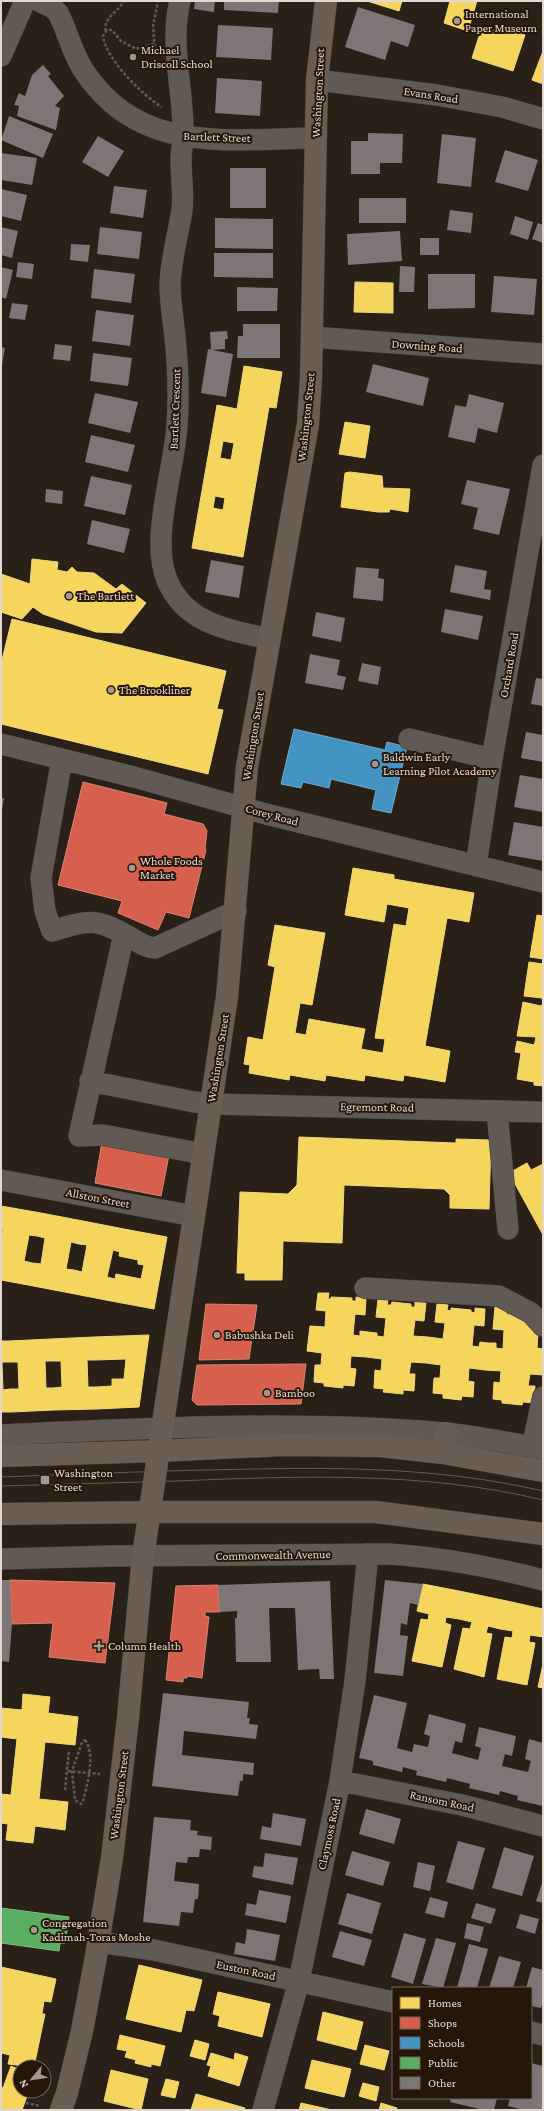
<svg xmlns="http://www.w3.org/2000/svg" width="544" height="2111" viewBox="0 0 544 2111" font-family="'Crimson Pro',serif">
<rect width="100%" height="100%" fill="#292018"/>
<path fill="#f6d55c" stroke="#f0d67e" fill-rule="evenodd" d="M367,1H402L399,11Z
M450,1H477L468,31L444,23Z
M482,27L506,34L507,30L525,35L513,71L472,58Z
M543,51V84L532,80Z
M355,282L393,283V313L354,312Z
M244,366L282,372L276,408L269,407L243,557L192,548L217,405L237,409ZM223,441L234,443L231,460L220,458ZM215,496L225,498L223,510L213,508Z
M345,422L370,426L365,458L339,454Z
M350,472L382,476L383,488L410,489L408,512L390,509L389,512H378L341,507L345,473Z
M32,559L58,562L57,570L67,572L72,567L77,572L94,573L116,589L122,584L146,603L122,633L96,632L43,614L33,607L22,619L1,612V574L30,584Z
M12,619L226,671L217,709L223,710L208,774L1,724V664Z
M353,868L394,875V879L474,893L469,922L447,918L425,1046L450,1051L445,1082L404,1075L403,1081L365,1075L364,1081L326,1075L325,1081L290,1075L289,1080L249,1073L250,1065L244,1064L248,1037L263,1040L275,967L268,965L275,925L325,933L312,1005L300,1003L295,1033L306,1035L309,1019L365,1029L361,1049L383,1053L385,1039L375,1038L394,924L406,926L409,908L387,904L384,922L345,915Z
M537,915L543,916V959L530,957Z
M529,962L543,964V1003L542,998L524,996Z
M523,1002L541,1006L543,1003V1043L535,1042L536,1037L517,1036Z
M517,1041L534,1045L535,1042L543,1043V1086L534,1085V1082L517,1079L521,1053L515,1052Z
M299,1137L456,1143V1139L491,1140L489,1209L450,1208V1195L444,1189L344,1185L342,1243L283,1241L282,1280H245V1273H237L240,1192L288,1194L297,1185Z
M527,1163L531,1170L543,1164V1207L531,1213L509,1173Z
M1,1206L41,1213L37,1236L29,1235L24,1261L32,1263L28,1285L1,1280V1243L3,1229H1Z
M543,1207V1235L531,1213Z
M41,1213L83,1221L79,1244L71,1242L66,1269L74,1270L70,1293L28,1285L32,1263L41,1264L45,1238L37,1236Z
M83,1221L124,1229L120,1252L113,1250L107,1277L115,1279L111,1301L70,1293L74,1270L82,1272L87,1245L79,1244Z
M124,1229L167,1237L154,1309L111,1301L116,1274L141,1279L144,1265L138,1264V1260L119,1256Z
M318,1293H329L328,1299H331V1297L352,1298V1301H356V1297L366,1298L365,1315L355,1314L353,1335L360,1336V1331L368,1332L366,1357L351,1356L350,1368L356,1369L354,1386L343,1385V1388L324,1386V1383L314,1382L315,1365H321L322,1353L307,1351L310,1326L325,1327L326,1311L316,1310Z
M378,1299L388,1300L387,1305H391L392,1302L411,1304V1307H415V1302L426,1303L424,1321L415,1320L413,1336L428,1337L426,1363L411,1362L409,1374H415L414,1391L403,1390V1394L383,1392L384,1389L374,1388L375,1370L381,1371L382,1359L366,1357L368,1332L377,1333V1336L384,1337L386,1318L376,1317Z
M437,1304L448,1305L447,1310L451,1311V1308L471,1310V1312L475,1313V1308L485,1309L484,1326L474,1325L472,1346L479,1347L480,1342L488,1343L485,1370L469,1368L468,1381L474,1382L473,1397L462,1396L461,1400L443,1398V1394L433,1393L434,1378H440L441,1365L426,1363L428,1337L443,1339L445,1323L435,1322Z
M495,1307L507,1308L506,1314L521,1315L535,1324L534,1334H538L537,1348L543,1349V1375L530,1374L528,1386H535L533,1403L523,1402L522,1405L502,1403V1400L493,1399L494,1382L500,1383L501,1371L485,1370L488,1343H496V1348L503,1349L504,1330L493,1329Z
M149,1335L139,1407L97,1409L96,1387L112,1386V1379H124L126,1359L95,1360L94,1337Z
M94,1337L95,1360H87L88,1387H96L97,1409L54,1410L53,1388L62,1387L61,1361H52L51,1339Z
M51,1339L52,1361H45L46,1388H53L54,1410L11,1412L10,1389H19L18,1362H9V1341Z
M1,1341H9V1362H2L3,1390L10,1389L11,1412H1Z
M423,1584L464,1592L459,1619L446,1617L445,1623L451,1625L442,1667L412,1661L421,1619L428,1620L429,1614L417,1611Z
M464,1592L507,1601L500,1629L488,1626L486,1633L492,1634L484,1677L454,1669L463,1628L470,1629L472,1622L459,1619Z
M507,1601L543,1609V1637L530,1635L529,1642L535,1643L527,1685L497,1679L505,1637L512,1638L513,1631L500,1629Z
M543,1664V1688L538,1687Z
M23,1694L50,1697L48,1713L78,1717L75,1745L45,1742L39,1799L68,1802L65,1830L35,1826L33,1843L6,1840L8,1824L1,1823V1794L11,1795L17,1739L1,1737V1708L22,1710Z
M139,1965L202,1980L194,2011L186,2010L181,2032L126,2019Z
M1,1967L56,1979L51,2002L44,2001L42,2014H45L34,2067L8,2064L10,2055L1,2053Z
M218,1992L270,2004L262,2037L218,2026L220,2016L213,2014Z
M323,2012L363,2022L356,2050L317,2040Z
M120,2035L165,2046L160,2066L151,2064V2067L135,2063L136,2060L125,2057L127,2051L117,2049Z
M195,2040L209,2044L205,2060L190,2056Z
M365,2045L389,2051L384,2070L360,2064Z
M211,2053L234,2060L235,2053L248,2057L239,2086L208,2076L211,2066L207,2065Z
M312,2060L351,2069L344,2097L305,2088Z
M11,2066L20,2070V2091H29L22,2110H1V2087L3,2088Z
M111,2070L148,2079L141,2110L104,2101Z
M166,2079L179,2082L175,2098L161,2095Z
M363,2083L379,2087L376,2101L359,2096Z
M196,2094L245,2108L244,2110H191Z
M301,2103L332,2110H299Z
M381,2103L397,2108L396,2110H379Z"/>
<path fill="#d6604d" stroke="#da8474" d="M83,782L167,803L164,814L203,824L207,831L205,848L206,850L189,918L166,912L158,930L118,913L122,901L58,885Z
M102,1142L169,1155L161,1196L95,1183Z
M206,1304L257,1305L249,1359L199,1360Z
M306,1364L301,1404L197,1405L192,1400L197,1365Z
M10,1580L115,1583L105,1663L49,1657L53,1623L12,1624Z
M218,1585L220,1612H205V1616L209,1617L202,1678L187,1676V1678H183V1682L166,1680L176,1586Z"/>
<path fill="#4393c3" stroke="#73a8c7" d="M294,729L385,750L387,742L407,747L391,813L372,809L376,790L331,779L329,788L303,782L301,788L281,784Z"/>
<path fill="#5aae61" stroke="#83bb82" d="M1,1908L69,1917L65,1943H60L59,1951L1,1943Z"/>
<path fill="#7e7676" d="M195,1H215L214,12L194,9Z
M224,1H279L278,13L224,10Z
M358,7L415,25L408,47L391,41L385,60L345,47Z
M218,25L273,28L271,60L216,57Z
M43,65L51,74L48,76L64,96L55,106L60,108L56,130L17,116L19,106L14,105L19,93L25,96L32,75Z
M217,78L262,81L260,116L215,113Z
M9,116L53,134L43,158L1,140Z
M368,133L403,134L402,163H380V174H351V141H368Z
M442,134L476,138L471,187L437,183Z
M98,136L124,151L108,177L82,162Z
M505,150L538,160L528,191L495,182Z
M1,153L37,158L32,185L1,180Z
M230,168H266V208H230Z
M114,186L147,190L143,218L110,213Z
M1,189L27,195L21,221L1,216Z
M359,198H406V223H359Z
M450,210L473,213L471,233L447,230Z
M515,216L533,222L528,240L510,234Z
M215,218L273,219V249L215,248Z
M538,223L543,225V243L532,239Z
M1,227L18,231L12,258L1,255Z
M100,227L142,232L139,259L97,254Z
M400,231L402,261L348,265L347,234Z
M420,238H439V255H420Z
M71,244L90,245L88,262L70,260Z
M214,253H273V278L214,277Z
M18,262L34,264L32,279L16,277Z
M400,266L415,267L414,292H399Z
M1,267L13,270L6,299L1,297Z
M94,269L135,274L131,303L91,298Z
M428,274H475V308L428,309Z
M494,276L537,279L534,315L491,312Z
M237,287L278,288L277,311H237Z
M12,303L28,305L25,320L9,318Z
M96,310L134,315L130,346L92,341Z
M243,324H280V358H237L238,336H243Z
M227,331L228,339H225V349L211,350L210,332Z
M55,344L72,346L70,361L53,359Z
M1,347L5,348L2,365H1Z
M208,349L233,354L226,397L201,393Z
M93,353L132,358L128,386L90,381Z
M373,364L429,378L423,406L366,392Z
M95,393L138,402L130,433L88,423Z
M469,394L504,403L497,433L478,428L475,443L448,437L455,405L466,407Z
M91,435L135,445L128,472L85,462Z
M91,476L132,485L125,515L84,506Z
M467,480L510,489L499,535L473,529L478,508L461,504Z
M46,489L63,491L62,504L45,502Z
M92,520L130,529L124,553L87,544Z
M211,560L244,566L239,598L205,592Z
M455,565L487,571L484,589L491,590L490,600L450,592Z
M356,567L379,569L378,578L384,579L383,601L353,598Z
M445,609L483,616L478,640L441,632Z
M316,612L345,618L341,642L312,636Z
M310,654L340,660L337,675L346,677L343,690L305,683Z
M362,663L381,667L378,685L358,681Z
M536,678L543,679V706L531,704Z
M526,732L543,735V762L521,758Z
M520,775L543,779V812L514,807Z
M1,798H4L2,810H1Z
M514,822L543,827V861L508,855Z
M1,1580H10L12,1624L9,1662L1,1661Z
M385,1580L423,1584L418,1605L410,1603L407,1625L401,1623L400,1635L408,1636L403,1676L374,1673Z
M330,1581L334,1679H320L319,1669L298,1670L295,1608H269L271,1662H236L235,1618H237V1611L220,1612L218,1585Z
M163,1693L249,1702L247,1718H250L249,1724L258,1725L256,1739L184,1731L182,1755L254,1763L253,1775L243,1774V1781H240L238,1796L152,1786Z
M374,1695L407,1703L397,1748L412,1752L414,1744L428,1747L430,1736L424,1734L429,1714L466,1724L462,1743L455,1741L452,1753L478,1760L481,1748L475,1746L479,1727L516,1736L512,1756L505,1754L502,1766L528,1772L531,1761L525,1759L529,1739L543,1743V1806L517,1800L518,1796L500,1791L499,1795L469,1788L470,1784L447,1778L446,1782L416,1775L417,1771L403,1767L402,1772L373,1765V1761L359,1758Z
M366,1809L401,1819L394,1844L359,1834Z
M273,1813L306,1819L301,1846L260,1839L262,1826L271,1828Z
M154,1817L191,1820L190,1830L198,1831L197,1835L212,1837L211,1850L200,1849L199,1857H188L187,1863L176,1862L174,1881L199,1884L198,1899H195L193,1913L181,1912L179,1926L143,1922Z
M458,1841L485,1848L473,1890L446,1882Z
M504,1847L534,1856L522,1896L492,1888Z
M352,1851L390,1862L383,1886L345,1875Z
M265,1853L298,1858L293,1885L252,1877L254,1866L263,1867Z
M418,1862L435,1866L430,1891L413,1887Z
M543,1880V1903L536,1901Z
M259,1890L291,1896L286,1923L245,1915L247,1903L256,1905Z
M347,1893L381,1903L372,1934L338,1924Z
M430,1897L448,1902L444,1918L425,1913Z
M476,1903L496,1909L491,1924L471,1918Z
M520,1914L539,1919L535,1934L516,1928Z
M467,1923L484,1927L480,1942L464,1938Z
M247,1929L280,1935L275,1961L234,1954L236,1942L245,1944Z
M340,1931L372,1940L364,1966L332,1957Z
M404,1933L426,1939L413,1984L391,1977Z
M436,1938L456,1943L443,1988L422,1984Z
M469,1944L488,1949L477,1988H457Z
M499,1956L521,1962L513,1988H489Z
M532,1967L543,1970V2001L541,2008L531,2006V1988H526Z
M531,2063L543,2066V2110H524L508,2106L510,2098H531Z
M451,2098H497L494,2110H484L450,2102Z"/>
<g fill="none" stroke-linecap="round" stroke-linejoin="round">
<defs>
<path id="minor" d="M39,1L53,8L58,13C68,32 72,53 84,71C139,155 228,139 316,138
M180,1C169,46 184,90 183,135C183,144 181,152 181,160C181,177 184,193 182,210C178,235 171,259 170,284C170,301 173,319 175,337C178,366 179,396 177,426C174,471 150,539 167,580C185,624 229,630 270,639
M1,56L25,1
M317,80L437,95L502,107L543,119
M312,337L543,354
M409,739L492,759
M1,744L134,777L266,814L543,882
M62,759L41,878L45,911L52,931C91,919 97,918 133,939C140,943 147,948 155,948L236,911
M476,866L492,759L543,465
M124,934L79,1136L103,1135L203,1154
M90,1081L194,1102L211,1104L543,1112
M497,1111L508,1229
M1,1180L194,1216
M365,1288L499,1296L531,1313L543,1326
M1,1435C149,1428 297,1420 445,1433C478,1436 510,1443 543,1449
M532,1447L543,1397
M1,1559L110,1556L388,1554C439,1557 493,1567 543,1580
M340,1781L462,1805L543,1826
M99,1942L154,1950L393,2002
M531,2032L543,2035
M263,2110L299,1981L340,1781L355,1681L368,1554"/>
<path id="major" d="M443,1453L446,1433
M1,1456L158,1451L283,1445L380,1446L443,1453L543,1471
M1,1514L149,1512H376L543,1534
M61,2110L67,2093L82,2031L95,1962L112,1858L128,1718L143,1556L227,997L247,767L308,424L311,378L317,80L326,1"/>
</defs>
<use href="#minor" stroke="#433b35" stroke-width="22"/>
<use href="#major" stroke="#433b35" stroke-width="23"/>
<path stroke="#605a54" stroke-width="2.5" stroke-dasharray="3 2" stroke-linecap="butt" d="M106,31C102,19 119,11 124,1
M154,44L136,49L121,41L112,30H107L103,36C105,58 143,96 162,107
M155,52L153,26L158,1
M85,1740C96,1754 87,1786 83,1801L81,1804L75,1800L72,1771L82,1742Z
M65,1790L69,1751L67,1771L100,1774
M69,1925L81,1928
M44,2081H47
M26,2103L40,2106"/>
<use href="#minor" stroke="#615a54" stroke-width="21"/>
<use href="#major" stroke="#6a5e54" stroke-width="22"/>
<path stroke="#615b54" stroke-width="1" d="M1,1477C86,1474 170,1470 255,1469C352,1467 448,1469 543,1491
M1,1486C59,1484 118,1483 176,1481C299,1476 423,1471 543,1500"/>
</g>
<g fill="#a2988f" stroke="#251609" stroke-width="1.5">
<circle cx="457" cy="21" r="4"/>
<circle cx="133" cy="57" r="4"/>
<circle cx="69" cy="596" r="4"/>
<circle cx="111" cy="690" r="4"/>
<circle cx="375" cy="764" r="4"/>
<circle cx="132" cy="868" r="4"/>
<circle cx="217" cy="1335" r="4"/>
<circle cx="267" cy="1393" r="4"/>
<rect x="40" y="1475" width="10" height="10" rx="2"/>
<path d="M97 1640h4v4h4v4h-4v4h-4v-4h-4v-4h4z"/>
<circle cx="34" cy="1930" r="4"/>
</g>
<g text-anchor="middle" stroke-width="4" stroke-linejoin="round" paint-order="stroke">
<g font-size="12" fill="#e3d8cf" stroke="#251609" text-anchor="start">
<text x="465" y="18">International<tspan x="465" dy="14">Paper Museum</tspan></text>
<text x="141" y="54">Michael<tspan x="141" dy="14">Driscoll School</tspan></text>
<text x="77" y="600">The Bartlett</text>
<text x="119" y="694">The Brookliner</text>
<text x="383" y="761">Baldwin Early<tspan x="383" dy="14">Learning Pilot Academy</tspan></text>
<text x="140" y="865">Whole Foods<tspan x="140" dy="14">Market</tspan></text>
<text x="225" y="1339">Babushka Deli</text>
<text x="275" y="1397">Bamboo</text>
<text x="54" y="1477">Washington<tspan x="54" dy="14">Street</tspan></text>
<text x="108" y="1650">Column Health</text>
<text x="42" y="1927">Congregation<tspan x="42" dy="14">Kadimah-Toras Moshe</tspan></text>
</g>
<g font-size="12" fill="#e3d8cf" stroke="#251609">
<text transform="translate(318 93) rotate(-87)" y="4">Washington Street</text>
<text transform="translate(431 95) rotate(9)" y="4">Evans Road</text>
<text transform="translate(217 137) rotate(2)" y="4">Bartlett Street</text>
<text transform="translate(427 346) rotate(4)" y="4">Downing Road</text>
<text transform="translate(175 409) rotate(-88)" y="4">Bartlett Crescent</text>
<text transform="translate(306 417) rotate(-84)" y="4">Washington Street</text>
<text transform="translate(509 665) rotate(-80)" y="4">Orchard Road</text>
<text transform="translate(253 736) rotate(-81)" y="4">Washington Street</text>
<text transform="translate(272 815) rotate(15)" y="4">Corey Road</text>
<text transform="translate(218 1058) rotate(-81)" y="4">Washington Street</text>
<text transform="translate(377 1107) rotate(1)" y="4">Egremont Road</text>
<text transform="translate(98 1198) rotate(11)" y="4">Allston Street</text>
<text transform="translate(273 1555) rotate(-1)" y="4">Commonwealth Avenue</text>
<text transform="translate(119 1795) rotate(-83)" y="4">Washington Street</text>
<text transform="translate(442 1801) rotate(12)" y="4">Ransom Road</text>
<text transform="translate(329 1834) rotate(-78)" y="4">Claymoss Road</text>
<text transform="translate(246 1970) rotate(12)" y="4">Euston Road</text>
</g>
</g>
<rect width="544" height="2111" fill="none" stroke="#e3d8cf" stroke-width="4"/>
<rect x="392" y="1987" width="140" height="112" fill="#251609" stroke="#716458"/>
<rect x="400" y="1997" width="20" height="12" fill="#f6d55c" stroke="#716458"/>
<text x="428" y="2007" font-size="12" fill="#e3d8cf">Homes</text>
<rect x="400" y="2017" width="20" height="12" fill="#d6604d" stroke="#716458"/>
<text x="428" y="2027" font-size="12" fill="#e3d8cf">Shops</text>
<rect x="400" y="2037" width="20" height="12" fill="#4393c3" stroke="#716458"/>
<text x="428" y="2047" font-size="12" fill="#e3d8cf">Schools</text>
<rect x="400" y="2057" width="20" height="12" fill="#5aae61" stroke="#716458"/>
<text x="428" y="2067" font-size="12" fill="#e3d8cf">Public</text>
<rect x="400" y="2077" width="20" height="12" fill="#7e7676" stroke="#716458"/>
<text x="428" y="2087" font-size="12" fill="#e3d8cf">Other</text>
<g transform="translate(32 2079) rotate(241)"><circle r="19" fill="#251609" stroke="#716458"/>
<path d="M0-3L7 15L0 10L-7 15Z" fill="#a2988f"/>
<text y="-6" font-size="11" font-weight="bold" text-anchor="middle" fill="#e3d8cf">N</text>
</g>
</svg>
